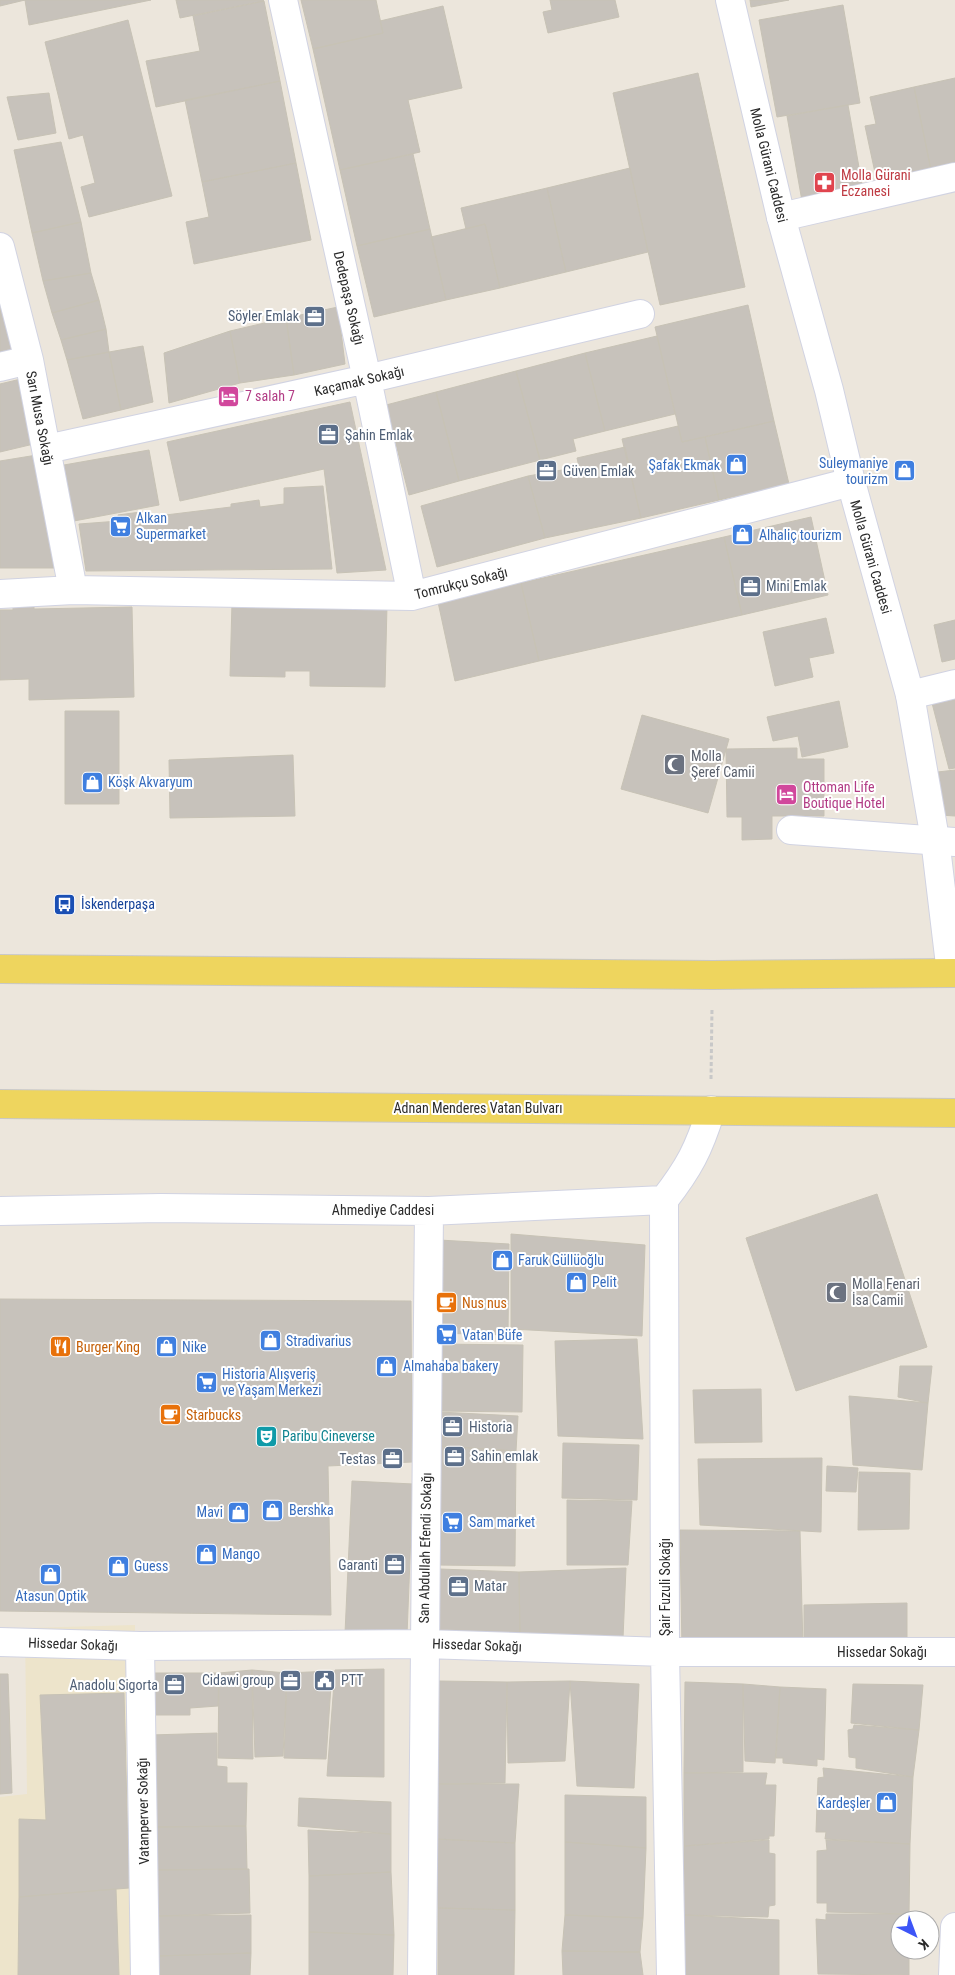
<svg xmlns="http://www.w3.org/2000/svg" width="955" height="1975" viewBox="0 0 955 1975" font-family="'Roboto Condensed',sans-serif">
<rect width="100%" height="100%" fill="#ece6dc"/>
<path fill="#ede4cb" d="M135,1625L134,1975H0V1797L27,1794L25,1628Z"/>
<path fill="#c7c2bb" stroke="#c7c2b5" d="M0,0H151L29,25L25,0L0,6Z
M176,0H263L264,1L180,18Z
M301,0H376L383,33L313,49Z
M550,0H615L619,17L548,33L543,12L552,10Z
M750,0H789L751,7Z
M264,1L280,81L156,107L146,61L200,51L193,16Z
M843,5L860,103L777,117L759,20Z
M443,6L462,88L408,100L420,152L340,170L313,49L383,33L380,21Z
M128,20L172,196L89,217L81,187L95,183L83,135L69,139L45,42Z
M698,73L745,287L660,305L613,93Z
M955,78V165L931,170L914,87Z
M280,81L296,163L202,182L185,100Z
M914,87L931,170L877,182L865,126L876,124L870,97Z
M49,93L56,133L18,140L7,97Z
M848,105L863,190L802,201L787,116Z
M61,142L81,222L32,233L14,150Z
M413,154L430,229L357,246L340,170Z
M296,163L311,240L194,264L186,222L209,217L202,182Z
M630,168L648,252L566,272L547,188Z
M547,188L566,272L500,288L485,224L466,229L461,208Z
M81,222L91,273L43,281L32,233Z
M485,224L500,288L446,300L431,237Z
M430,229L446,300L374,317L357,246Z
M91,273L99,300L52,313L43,281Z
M0,284L18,349L0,353Z
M99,300L106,329L61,340L52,313Z
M748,305L774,421L682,442L655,327Z
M338,307L345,364L294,375L286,318Z
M286,318L294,375L240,383L230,331Z
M106,329L109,352L67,360L61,340Z
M230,331L240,383L169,403L164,353Z
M657,336L675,414L605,431L585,353Z
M143,346L153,402L121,410L109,352Z
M109,352L121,410L83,419L67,360Z
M585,353L605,431L573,439L576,451L540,460L516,371Z
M516,371L540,460L459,481L436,392Z
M25,378L38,443L0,452V384Z
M436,392L459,481L409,495L386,405Z
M350,402L386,570L337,573L324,469L180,501L167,442Z
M774,421L789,484L719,500L705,437Z
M678,426L682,442L705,437L719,500L641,518L622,439Z
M625,447L641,518L545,538L528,476L579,467L577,458Z
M149,450L159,505L74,521L64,465Z
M37,455L60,568H0V461Z
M528,476L545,538L437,567L421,506Z
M323,486L332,569L86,571L79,524L119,521L118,515L148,511L149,517L231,507V504L259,500L260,507L284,504V488Z
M811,517L828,595L742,615L724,537Z
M724,537L742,615L539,661L521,583Z
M521,583L539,661L455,681L438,602Z
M34,603V609L132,607L134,697L29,700V679L0,680V610H13V604Z
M232,603L387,605L385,687L310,686V671H285V677L230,676Z
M826,618L834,653L809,658L813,677L775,686L763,632Z
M955,620V659L942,662L934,625Z
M955,697V768L949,769L932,703Z
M839,701L848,747L802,757L798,736L773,741L767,717Z
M65,711H119V804H65Z
M642,715L729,739L708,813L621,789Z
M797,748V759H824V816H772V839L742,840V817H727L726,749Z
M293,755L295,816L170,818L169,760Z
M955,770V816L939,815L929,773Z
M877,1194L927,1347L796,1391L746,1238Z
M511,1234L645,1245L642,1336L511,1329Z
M439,1240L509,1244L508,1335L434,1333Z
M0,1299L411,1301L412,1462L328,1466L331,1615L0,1611Z
M637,1339L643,1439L558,1436L555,1341Z
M436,1344L523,1345L522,1412L435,1411Z
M900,1366H932L928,1403L898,1397Z
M761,1389L762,1442L695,1443L693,1390Z
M849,1396L928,1403L922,1470L853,1465Z
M439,1412L518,1416L516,1451L440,1446Z
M563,1443L639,1445L637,1500L562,1498Z
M440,1446L516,1451L515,1566L437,1565Z
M822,1458L821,1532L700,1525L698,1459Z
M827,1466L858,1468L856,1492L826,1491Z
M859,1472L910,1473L909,1529L858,1530Z
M352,1481L413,1484L407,1635L345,1633Z
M567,1500L632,1501L628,1565H567Z
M680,1530L800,1531L803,1648L682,1650Z
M626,1568L623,1638H520L519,1572Z
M440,1569L519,1572L520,1638L438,1637Z
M907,1603V1638L804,1641V1605Z
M384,1669V1777L327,1776L335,1670Z
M252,1670L287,1673L283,1756L255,1757Z
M252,1670L253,1759L218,1758L219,1673Z
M332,1671L326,1759L284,1758L287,1673Z
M153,1673H219L218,1706L190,1708V1715H155Z
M0,1674H8L12,1793L0,1794Z
M439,1681L507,1682L505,1783L437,1784Z
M570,1681L639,1684L634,1788L577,1786Z
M570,1681L565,1761L508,1763L507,1682Z
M685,1682L743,1684V1772L684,1773Z
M743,1684L780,1687L775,1763L745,1761Z
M853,1684L923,1685L919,1730L851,1723Z
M780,1687L826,1689L824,1760L817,1759V1766L783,1763V1758H776Z
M124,1693L129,1888L19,1897V1819L46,1820L40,1695Z
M854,1725L919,1730L913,1777L856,1768V1758L849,1757L848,1730L853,1729Z
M217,1733V1766L227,1767V1783H247L246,1826L153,1827L151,1735Z
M823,1768L913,1777L910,1844L825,1839L826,1832H816L818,1778L824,1777Z
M684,1773H767L765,1785H776L774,1836H769V1839L684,1846Z
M437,1784H519L515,1843L436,1839Z
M565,1795L646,1797V1848L565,1842Z
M299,1798L391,1802V1834L298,1826Z
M246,1826L247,1869L154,1870L153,1827Z
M308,1830L391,1834V1872L309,1876Z
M436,1839L515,1843V1910L438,1908Z
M769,1840V1853L775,1854V1905L769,1906L768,1917L683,1915L684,1846Z
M826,1840L910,1844L909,1914L827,1912V1903H817V1851L827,1850Z
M565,1842L646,1848L643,1918L565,1915Z
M249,1869L250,1913L158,1916L154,1870Z
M391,1872L394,1935L309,1932V1876Z
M116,1889L119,1975H18L19,1897Z
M438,1908L515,1910L514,1975H438Z
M826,1914H909V1920H900V1950H909V1975L818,1974L816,1919L826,1920Z
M251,1915V1953L158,1956V1916Z
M565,1915L643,1918L640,1952L562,1951Z
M683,1915L779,1920V1975H685Z
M309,1932L394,1935L393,1975H309Z
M562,1951L640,1952L643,1975H563Z
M251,1953L250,1975H159L158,1956Z"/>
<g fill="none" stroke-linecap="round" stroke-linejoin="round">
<defs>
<path id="street" d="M283,0L367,379L412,596
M781,217L955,177
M0,247L29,360L73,590
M0,367L29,360
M47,449L367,379L640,314
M0,594L73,590L412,596L851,482
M910,695L955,684
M791,830L955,842
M664,1200L665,1652L671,1975
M0,1211L161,1208L429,1211L664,1200C689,1168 699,1149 711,1110
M0,1642L140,1646L424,1644L665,1652H955
M140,1646L145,1975
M422,1975L429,1211"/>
<path id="secondary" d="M730,0L781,217L829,390L851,482L910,695L935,839L951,973
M953,1975L955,1927"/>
<path id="primary" d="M0,969L713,975L955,973
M0,1104L955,1113"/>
</defs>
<use href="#street" stroke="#d1d3e2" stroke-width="30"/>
<use href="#secondary" stroke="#d1d3e2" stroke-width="30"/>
<use href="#primary" stroke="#c8c8c8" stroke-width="30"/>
<path stroke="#c8c8c8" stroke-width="3" stroke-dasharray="4 2.5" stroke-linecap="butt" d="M711,1079L712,1008"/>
<use href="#street" stroke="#fff" stroke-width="28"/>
<use href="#secondary" stroke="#fff" stroke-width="28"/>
<use href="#primary" stroke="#eed55e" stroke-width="28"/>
</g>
<defs>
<symbol id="pharmacy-square" viewBox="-11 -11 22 22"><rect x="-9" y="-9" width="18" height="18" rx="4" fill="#e0444e" stroke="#fff"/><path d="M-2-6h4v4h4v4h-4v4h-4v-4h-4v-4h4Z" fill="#fff"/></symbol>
<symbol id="office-square" viewBox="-11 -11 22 22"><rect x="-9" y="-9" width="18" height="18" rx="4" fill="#5c6f8a" stroke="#fff"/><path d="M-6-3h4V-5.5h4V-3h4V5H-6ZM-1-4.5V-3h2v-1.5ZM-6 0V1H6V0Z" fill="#fff"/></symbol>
<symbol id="hotel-square" viewBox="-11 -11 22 22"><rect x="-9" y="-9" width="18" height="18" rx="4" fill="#d1479c" stroke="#fff"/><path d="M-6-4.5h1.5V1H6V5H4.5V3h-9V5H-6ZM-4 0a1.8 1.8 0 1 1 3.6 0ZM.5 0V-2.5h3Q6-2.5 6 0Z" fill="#fff"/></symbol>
<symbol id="shop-square" viewBox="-11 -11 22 22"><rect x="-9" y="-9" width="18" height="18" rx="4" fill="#3f7fe0" stroke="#fff"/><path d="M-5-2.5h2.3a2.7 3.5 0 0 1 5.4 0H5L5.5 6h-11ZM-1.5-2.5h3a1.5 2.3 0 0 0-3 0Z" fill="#fff"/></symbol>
<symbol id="supermarket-square" viewBox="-11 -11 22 22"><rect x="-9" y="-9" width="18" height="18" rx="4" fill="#3f7fe0" stroke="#fff"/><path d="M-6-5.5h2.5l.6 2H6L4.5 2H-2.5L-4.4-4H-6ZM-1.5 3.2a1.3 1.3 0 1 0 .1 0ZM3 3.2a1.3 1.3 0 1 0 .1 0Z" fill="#fff"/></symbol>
<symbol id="mosque-square" viewBox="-11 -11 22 22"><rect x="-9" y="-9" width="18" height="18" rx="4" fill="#6b7280" stroke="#fff"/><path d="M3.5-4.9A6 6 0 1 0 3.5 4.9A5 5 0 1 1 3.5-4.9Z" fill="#fff"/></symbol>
<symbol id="bus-square" viewBox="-11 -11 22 22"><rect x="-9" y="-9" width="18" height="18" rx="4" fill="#1a4fb4" stroke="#fff"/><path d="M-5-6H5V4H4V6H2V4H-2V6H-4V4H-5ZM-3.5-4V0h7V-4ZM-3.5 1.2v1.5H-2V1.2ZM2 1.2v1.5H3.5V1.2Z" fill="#fff"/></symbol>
<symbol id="cafe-square" viewBox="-11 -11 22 22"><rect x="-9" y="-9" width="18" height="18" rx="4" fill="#e8710a" stroke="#fff"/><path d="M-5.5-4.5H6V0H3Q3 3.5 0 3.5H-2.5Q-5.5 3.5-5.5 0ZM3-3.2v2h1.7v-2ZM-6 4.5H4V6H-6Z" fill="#fff"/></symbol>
<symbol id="restaurant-square" viewBox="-11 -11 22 22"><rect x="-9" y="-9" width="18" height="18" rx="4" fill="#e8710a" stroke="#fff"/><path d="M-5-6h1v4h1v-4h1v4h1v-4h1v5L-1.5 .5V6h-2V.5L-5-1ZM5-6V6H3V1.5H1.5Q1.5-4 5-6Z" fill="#fff"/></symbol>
<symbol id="theatre-square" viewBox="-11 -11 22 22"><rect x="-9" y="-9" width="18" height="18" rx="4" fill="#0f9aa8" stroke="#fff"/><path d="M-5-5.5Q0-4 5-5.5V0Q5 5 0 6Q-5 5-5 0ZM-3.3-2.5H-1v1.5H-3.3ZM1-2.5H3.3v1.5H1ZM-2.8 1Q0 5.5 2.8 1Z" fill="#fff"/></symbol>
<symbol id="civic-square" viewBox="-11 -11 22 22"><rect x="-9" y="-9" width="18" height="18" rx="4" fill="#5c6f8a" stroke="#fff"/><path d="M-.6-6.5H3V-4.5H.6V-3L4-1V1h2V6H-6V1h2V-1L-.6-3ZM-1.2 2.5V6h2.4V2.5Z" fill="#fff"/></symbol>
</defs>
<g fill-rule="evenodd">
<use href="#pharmacy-square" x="812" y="170" width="25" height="25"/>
<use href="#office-square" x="302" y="304" width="25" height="25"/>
<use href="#hotel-square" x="216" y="384" width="25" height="25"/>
<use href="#office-square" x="316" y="422" width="25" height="25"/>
<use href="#shop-square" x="724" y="452" width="25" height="25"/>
<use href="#office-square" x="534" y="458" width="25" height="25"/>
<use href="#shop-square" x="892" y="458" width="25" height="25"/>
<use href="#supermarket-square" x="108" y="514" width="25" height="25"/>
<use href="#shop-square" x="730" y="522" width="25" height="25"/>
<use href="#office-square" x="738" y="574" width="25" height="25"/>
<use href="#mosque-square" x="662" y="752" width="25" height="25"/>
<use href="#shop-square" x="80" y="770" width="25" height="25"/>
<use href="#hotel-square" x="774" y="782" width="25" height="25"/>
<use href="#bus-square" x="52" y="892" width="25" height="25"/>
<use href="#shop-square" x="490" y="1248" width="25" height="25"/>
<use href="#shop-square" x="564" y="1270" width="25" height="25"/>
<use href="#mosque-square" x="824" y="1280" width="25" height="25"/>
<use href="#cafe-square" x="434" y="1290" width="25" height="25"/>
<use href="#supermarket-square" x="434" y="1322" width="25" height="25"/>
<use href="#shop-square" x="258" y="1328" width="25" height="25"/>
<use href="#restaurant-square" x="48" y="1334" width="25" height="25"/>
<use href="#shop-square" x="154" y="1334" width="25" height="25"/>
<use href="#shop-square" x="374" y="1354" width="25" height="25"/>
<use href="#supermarket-square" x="194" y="1370" width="25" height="25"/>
<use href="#cafe-square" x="158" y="1402" width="25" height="25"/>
<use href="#office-square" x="440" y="1414" width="25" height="25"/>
<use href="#theatre-square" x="254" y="1424" width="25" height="25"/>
<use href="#office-square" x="442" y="1444" width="25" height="25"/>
<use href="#office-square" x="380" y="1446" width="25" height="25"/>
<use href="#shop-square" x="260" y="1498" width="25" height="25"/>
<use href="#shop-square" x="226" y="1500" width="25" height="25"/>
<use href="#supermarket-square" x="440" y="1510" width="25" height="25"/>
<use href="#shop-square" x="194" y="1542" width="25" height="25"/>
<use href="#office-square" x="382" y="1552" width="25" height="25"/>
<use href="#shop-square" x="106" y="1554" width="25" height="25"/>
<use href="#shop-square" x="38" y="1562" width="25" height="25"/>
<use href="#office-square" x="446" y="1574" width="25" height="25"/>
<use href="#office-square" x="278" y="1668" width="25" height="25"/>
<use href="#civic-square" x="312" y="1668" width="25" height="25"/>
<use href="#office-square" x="162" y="1672" width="25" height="25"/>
<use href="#shop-square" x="874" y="1790" width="25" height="25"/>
</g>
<g text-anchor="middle" stroke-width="4" stroke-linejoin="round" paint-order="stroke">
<g font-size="14" fill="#2a2a2a" stroke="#fff">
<text transform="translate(769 165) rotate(76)" y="5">Molla Gürani Caddesi</text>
<text transform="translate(349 298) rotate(77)" y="5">Dedepaşa Sokağı</text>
<text transform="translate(359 381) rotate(-13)" y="5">Kaçamak Sokağı</text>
<text transform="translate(40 418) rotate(79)" y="5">Sarı Musa Sokağı</text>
<text transform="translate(871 557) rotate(74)" y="5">Molla Gürani Caddesi</text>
<text transform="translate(461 583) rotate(-14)" y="5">Tomrukçu Sokağı</text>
<text x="478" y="1113">Adnan Menderes Vatan Bulvarı</text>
<text x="383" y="1215">Ahmediye Caddesi</text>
<text transform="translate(425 1548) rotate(-89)" y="5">San Abdullah Efendi Sokağı</text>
<text transform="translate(665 1587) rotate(-90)" y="5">Şair Fuzuli Sokağı</text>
<text transform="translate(73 1644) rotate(2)" y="5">Hissedar Sokağı</text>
<text transform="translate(477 1645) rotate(2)" y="5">Hissedar Sokağı</text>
<text x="882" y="1657">Hissedar Sokağı</text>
<text transform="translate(143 1811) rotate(-91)" y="5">Vatanperver Sokağı</text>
</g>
<g font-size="14" fill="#be3a42" stroke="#fff" text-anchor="start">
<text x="841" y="180">Molla Gürani<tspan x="841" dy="16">Eczanesi</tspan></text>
</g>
<g font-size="14" fill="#4e5e75" stroke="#fff" text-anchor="start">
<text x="299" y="321" text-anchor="end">Söyler Emlak</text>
<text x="345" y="440">Şahin Emlak</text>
<text x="563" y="476">Güven Emlak</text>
<text x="766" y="591">Mini Emlak</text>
<text x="469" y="1432">Historia</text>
<text x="471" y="1461">Sahin emlak</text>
<text x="376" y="1464" text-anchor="end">Testas</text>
<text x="378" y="1570" text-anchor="end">Garanti</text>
<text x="474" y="1591">Matar</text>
<text x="274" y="1685" text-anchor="end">Cidawi group</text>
<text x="341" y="1685">PTT</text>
<text x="158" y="1690" text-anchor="end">Anadolu Sigorta</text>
</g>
<g font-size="14" fill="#b23c85" stroke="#fff" text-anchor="start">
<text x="245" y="401">7 salah 7</text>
<text x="803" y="792">Ottoman Life<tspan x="803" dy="16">Boutique Hotel</tspan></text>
</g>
<g font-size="14" fill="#366cbe" stroke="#fff" text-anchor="start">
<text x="888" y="468" text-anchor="end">Suleymaniye<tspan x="888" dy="16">tourizm</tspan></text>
<text x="720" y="470" text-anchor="end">Şafak Ekmak</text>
<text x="136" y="523">Alkan<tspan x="136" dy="16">Supermarket</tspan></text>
<text x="759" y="540">Alhaliç tourizm</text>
<text x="108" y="787">Köşk Akvaryum</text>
<text x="518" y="1265">Faruk Güllüoğlu</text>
<text x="592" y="1287">Pelit</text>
<text x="462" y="1340">Vatan Büfe</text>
<text x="286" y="1346">Stradivarius</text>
<text x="182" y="1352">Nike</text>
<text x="403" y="1371">Almahaba bakery</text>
<text x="222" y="1379">Historia Alışveriş<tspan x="222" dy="16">ve Yaşam Merkezi</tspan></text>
<text x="289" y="1515">Bershka</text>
<text x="223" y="1517" text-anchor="end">Mavi</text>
<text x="469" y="1527">Sam market</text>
<text x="222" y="1559">Mango</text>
<text x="134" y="1571">Guess</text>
<text x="51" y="1601" text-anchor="middle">Atasun Optik</text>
<text x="870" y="1808" text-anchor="end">Kardeşler</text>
</g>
<g font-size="14" fill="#5b616d" stroke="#fff" text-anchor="start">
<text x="691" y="761">Molla<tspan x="691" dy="16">Şeref Camii</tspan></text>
<text x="852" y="1289">Molla Fenari<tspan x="852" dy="16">İsa Camii</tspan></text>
</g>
<g font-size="14" fill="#164399" stroke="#fff" text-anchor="start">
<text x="81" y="909">İskenderpaşa</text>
</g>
<g font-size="14" fill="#c56008" stroke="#fff" text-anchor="start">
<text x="462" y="1308">Nus nus</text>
<text x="76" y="1352">Burger King</text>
<text x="186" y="1420">Starbucks</text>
</g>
<g font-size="14" fill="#0d838f" stroke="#fff" text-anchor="start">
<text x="282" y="1441">Paribu Cineverse</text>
</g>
</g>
<g transform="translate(915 1935) rotate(138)"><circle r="24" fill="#ffffff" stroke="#aaaaaa"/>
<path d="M0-4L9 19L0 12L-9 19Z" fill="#3d55f7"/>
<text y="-8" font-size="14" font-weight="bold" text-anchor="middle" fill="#2a2a2a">K</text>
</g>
</svg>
